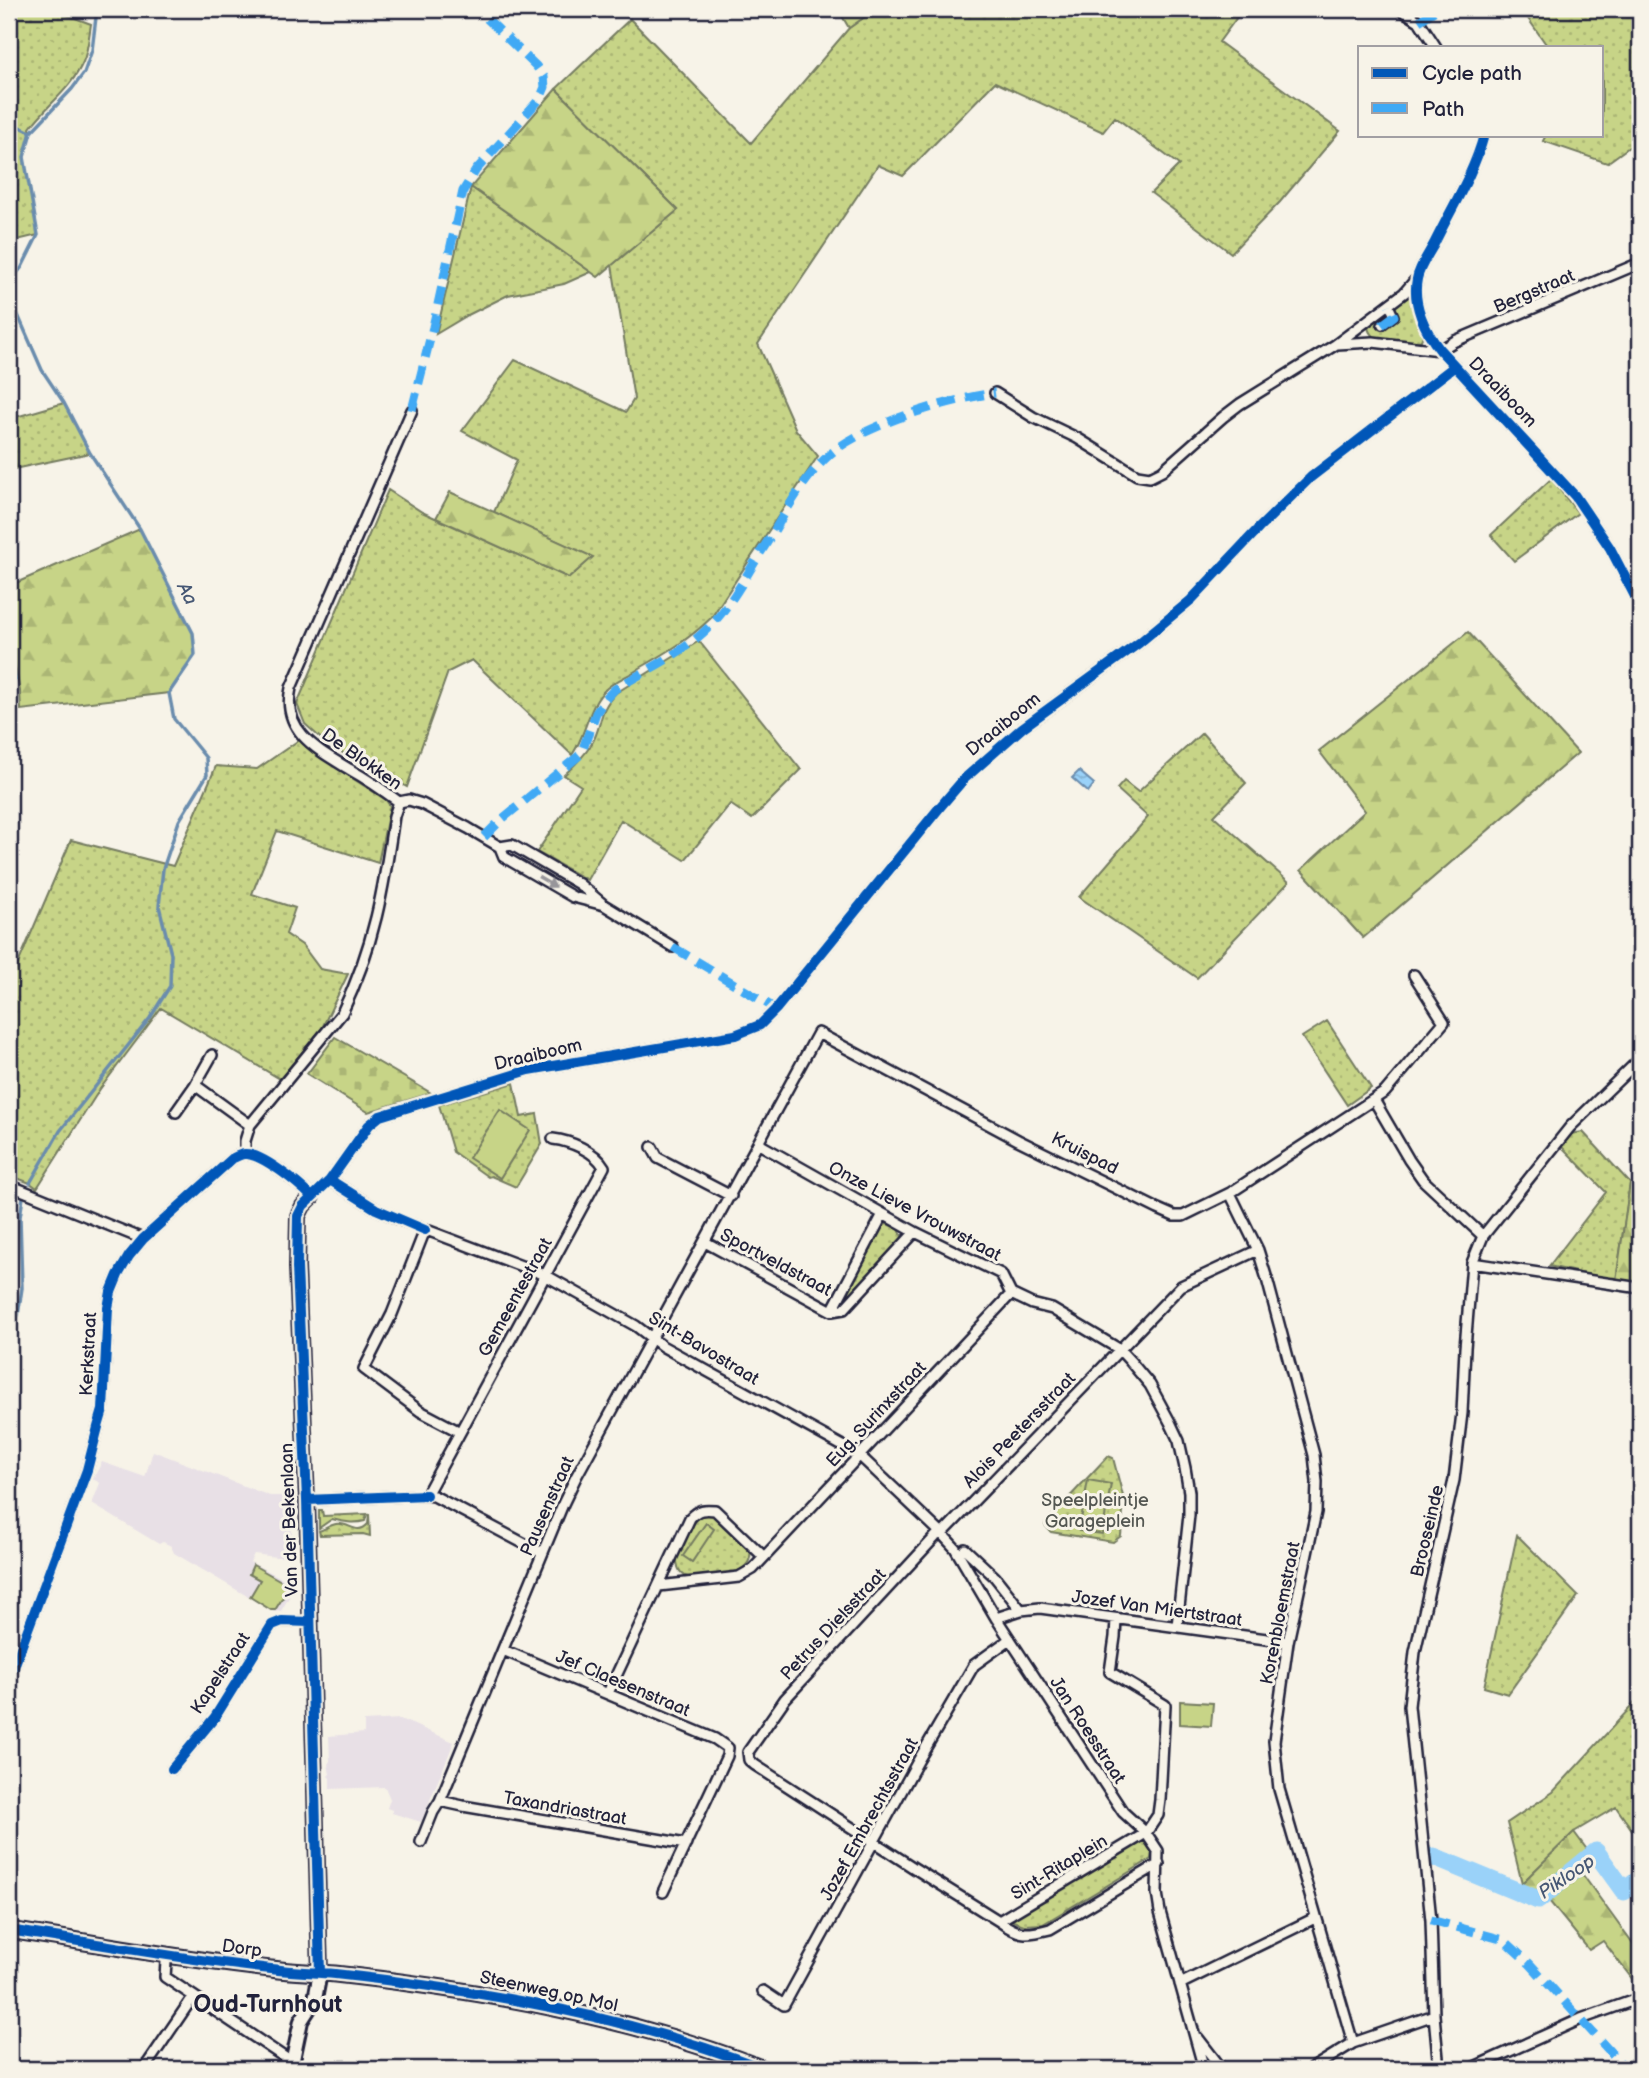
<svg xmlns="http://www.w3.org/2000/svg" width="1649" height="2078" viewBox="0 0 1649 2078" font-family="'Balsamiq Sans',sans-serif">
<defs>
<pattern id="grass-dots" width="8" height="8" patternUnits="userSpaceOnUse" patternTransform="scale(1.75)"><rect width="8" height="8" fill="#c7d487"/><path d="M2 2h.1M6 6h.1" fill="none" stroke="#abb675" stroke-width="1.8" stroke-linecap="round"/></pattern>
<pattern id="forest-firs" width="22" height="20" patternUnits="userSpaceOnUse" patternTransform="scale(1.75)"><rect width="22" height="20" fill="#c7d487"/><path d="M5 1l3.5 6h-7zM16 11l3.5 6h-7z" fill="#abb675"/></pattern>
<pattern id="cemetery-stones" width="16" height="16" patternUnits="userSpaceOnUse" patternTransform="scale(1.75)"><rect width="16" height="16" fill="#c7d487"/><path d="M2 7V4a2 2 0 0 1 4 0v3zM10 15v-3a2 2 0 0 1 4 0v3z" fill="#abb675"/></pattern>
<pattern id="water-ripples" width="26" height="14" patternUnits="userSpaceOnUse" patternTransform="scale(1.75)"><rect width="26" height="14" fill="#9ad2f9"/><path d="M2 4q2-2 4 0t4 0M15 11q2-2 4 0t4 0" fill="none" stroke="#84b4d6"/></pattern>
</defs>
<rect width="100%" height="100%" fill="#f7f3e8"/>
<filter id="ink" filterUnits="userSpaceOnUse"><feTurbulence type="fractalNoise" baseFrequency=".0143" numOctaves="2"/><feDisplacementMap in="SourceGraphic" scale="14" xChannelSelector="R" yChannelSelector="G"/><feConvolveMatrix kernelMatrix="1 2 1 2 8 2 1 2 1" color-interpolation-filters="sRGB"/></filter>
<g filter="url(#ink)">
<path fill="#e8e0e6" d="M153,1451L270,1496H291L292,1557H276L254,1554L250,1562L296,1585L281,1611L274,1612L174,1553L171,1546L163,1542L159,1544L92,1504L100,1483L93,1479L102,1462L145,1477Z
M400,1719L454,1742L421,1822L392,1813V1810L387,1808L390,1799L385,1787L330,1789V1778L328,1776L330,1774L328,1764L330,1761L329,1736L364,1733V1721Z"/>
<path fill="url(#grass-dots)" stroke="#747b61" stroke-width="2" d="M9,9H51L91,24C89,36 88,51 83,62C72,88 46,106 30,128L31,132L24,157L38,235L9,242Z
M876,9H1243L1219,42L1340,131L1280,202L1231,253L1151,193L1179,165L1115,117L1103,132L995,82L903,176L878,165L758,344L796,430L818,456L711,618C688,640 668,652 640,668C630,675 617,680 607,688C587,706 587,734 572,755L472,660L448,672L407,787L328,745L305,724L297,704L388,490L422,512L569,578L592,557L494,512L517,460L462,431L515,360L626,412L634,399L612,265L678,210L556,89L630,19L751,143L849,28Z
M1524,9H1640V139L1607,163L1543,141L1546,135H1602V47H1548L1522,10Z
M471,187L591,272L564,284L508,295L468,315L436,334Z
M1413,286L1418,321L1423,335L1421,340L1415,344C1400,343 1368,345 1368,325Z
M64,403L90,453L9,470V419Z
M1551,479L1578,513L1514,561L1491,535Z
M699,641L801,770L752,819L730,804L685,860L621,820L587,880L537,852L581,786L564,775C574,766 584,756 591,745C603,726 597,712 616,693Z
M1202,733L1246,783L1214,816L1289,882L1197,978L1079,897L1148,817L1117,789L1124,781L1138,792Z
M299,740L335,767L386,800L390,806L378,863L277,831L252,894L295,908L286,934L302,945L320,969L348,974L322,1028L280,1079L161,1008L100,1089L37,1188L30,1183L9,1175V1082L16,1069L9,1067V985L71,840L173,866L216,766L257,769Z
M1327,1021L1371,1088L1347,1105L1302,1037Z
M514,1083L521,1117L537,1114L542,1144L516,1187L491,1176L488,1177L453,1152L439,1105Z
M1583,1132L1630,1183L1616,1281L1549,1266L1606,1192L1560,1145L1570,1134Z
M887,1224L899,1229L903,1239L843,1304L841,1303V1300L880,1228Z
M1108,1456L1113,1458L1124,1500L1121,1536L1113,1542L1051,1532L1045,1525L1046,1522Z
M319,1510H322L323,1516L367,1514L365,1521C353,1524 344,1522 332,1519L319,1528Z
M369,1514L370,1536L363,1534L320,1535L319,1531C325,1529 330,1525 336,1524C349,1522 357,1536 368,1524Z
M708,1514L720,1518L750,1548C754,1569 734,1574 718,1576C703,1578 679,1584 677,1562C676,1554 682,1544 686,1537C692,1526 695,1517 708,1514Z
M1517,1535L1578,1596L1508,1694L1484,1687Z
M1640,1697V1841L1616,1807L1574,1832L1522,1883L1507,1823L1553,1792Z
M1146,1838L1152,1852L1151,1859L1043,1924L1024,1925L1010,1920Z"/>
<path fill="url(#forest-firs)" stroke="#747b61" stroke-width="2" d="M838,9H876L849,28Z
M556,89L678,210L598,277L471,187Z
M450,492L593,557L569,578L436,518Z
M140,529L193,633L195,655L169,693L21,710L20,691L12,651L9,647V586Z
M1468,632L1578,753L1363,938L1301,870L1365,811L1319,751Z
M1630,1183L1640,1193V1284L1616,1281Z
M1574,1832L1594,1859L1580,1871L1640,1954V1989L1603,1941L1589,1950L1541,1891L1531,1894L1522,1883Z"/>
<path fill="url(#cemetery-stones)" stroke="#747b61" stroke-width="2" d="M335,1037L431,1093L368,1112L307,1074Z"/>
<path fill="#c7d487" stroke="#747b61" stroke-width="2" d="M500,1110L530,1130L500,1178L469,1158Z
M1088,1480L1111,1484L1102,1534L1079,1531Z
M706,1523L714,1529L692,1562L683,1556Z
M253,1565L290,1586L275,1610H271L250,1597L260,1580L249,1574Z
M1180,1701L1213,1703L1211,1726L1180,1724Z"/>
<path fill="url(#water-ripples)" stroke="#6a8cad" stroke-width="2" d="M1079,771L1094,784L1088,792L1072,778Z"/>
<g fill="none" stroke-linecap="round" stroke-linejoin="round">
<path stroke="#6a8cad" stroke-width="3.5" d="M9,129L20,127L31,132
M1119,459C1130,465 1141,475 1154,471
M30,1183L60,1131L150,1018L170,986L171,954L159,906L163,869L179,821L207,775L206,758L174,719L169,693L195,655L193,633L140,529L90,453L64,403L42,370L14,306L9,283L22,267L38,235L24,157L31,132L72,89L84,73L92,50L97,9
M9,1333L18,1315L22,1288L20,1217L23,1197"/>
<path stroke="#9ad2f9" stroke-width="19" d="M1434,1857L1538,1900L1596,1852L1624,1891L1640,1879"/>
<defs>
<path id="pedestrian" d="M1382,325L1394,316L1389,305"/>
<path id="minor" d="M1400,9L1419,21L1436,47
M1484,135C1474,173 1451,209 1434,244C1428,255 1419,267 1417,279C1412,304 1425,331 1440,350L1575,496L1610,548L1640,606
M1337,344L1373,342L1440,350L1455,341L1640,263
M995,393L1033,417L1077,438L1137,475L1150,477L1162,471L1223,417L1240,404L1335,345L1404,293L1417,278
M399,802C383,790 367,779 349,769C318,750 281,731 291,688L412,410
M399,802L409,800L422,804L468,828L500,847L504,857L573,897L604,905
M500,847L512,845L579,884L604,905L673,947
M195,1085L250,1125
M1374,1100L1409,1160L1423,1180L1483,1236
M176,1112L195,1085L212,1055
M759,1144L915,1232L1001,1274L1011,1294L1032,1304L1052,1309L1119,1349L1130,1361L1150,1385L1170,1422L1179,1441L1185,1468L1189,1492V1515L1177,1626
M652,1147L658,1158L731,1196
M245,1154V1141L250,1125L342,1013C374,947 384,888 394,816L399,802
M330,1180L376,1209L403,1221L545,1275L636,1326L662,1346L859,1455L942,1534L955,1548L996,1618L1123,1812L1146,1833L1158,1851L1157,1893L1160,1912L1204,2069
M9,1185L143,1239
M1230,1193L1258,1250L1267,1279L1314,1455L1317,1482L1316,1512L1288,1642L1274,1741L1279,1789L1353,2043
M425,1230L392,1314L364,1369L420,1411L460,1432
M705,1242L832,1311L844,1309L915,1232
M1472,1263L1640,1288
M832,1311L883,1214
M426,1495L604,1167C595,1151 570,1141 553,1139
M307,1500L426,1495L434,1496L542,1553
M965,1549L995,1577L1021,1610
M659,1586L739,1577L753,1569L1011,1294
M996,1618L1021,1610L1040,1608L1288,1642
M1116,1619L1115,1637L1110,1672L1165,1705L1160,1800L1158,1815L1146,1833L999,1921C1019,1936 1027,1935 1050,1929L1159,1864
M503,1650L715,1739L728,1748L727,1756L663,1892
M9,1680L87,1470L98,1427L103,1410L108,1308L111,1292L118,1275L129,1256L143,1239L233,1158C237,1157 240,1154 244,1154C261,1152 300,1185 312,1197L330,1180L369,1125L380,1116L529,1070L735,1035L760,1025L776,1009L940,807L964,779L1022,728L1139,643L1191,600L1259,528L1311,477L1455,366
M608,1693L690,1518C698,1509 704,1509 715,1510L764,1557
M172,1769L215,1717L272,1625L282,1621L309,1622
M440,1801L463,1806L686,1844
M421,1842L433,1812L440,1801L563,1504L576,1477L818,1033L1018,1140L1158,1209L1174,1216H1183L1230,1193L1385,1092L1444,1022L1414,975
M999,1921L914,1868L755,1765L749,1760L748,1752L785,1699L937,1535L942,1534L1181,1286L1258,1250
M166,1962L165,1977L293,2063
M1180,1984L1315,1918
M763,1991L784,2005L918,1761L974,1665L1010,1639
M1198,2038L1222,2069
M144,2069L193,1997
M1311,2069L1353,2043L1434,2015
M1439,2069L1434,2015L1431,1920L1409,1706L1415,1652L1454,1480L1462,1413L1465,1348L1472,1263L1483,1236L1570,1127L1640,1059
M1470,2069L1581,2019L1640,1998"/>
<path id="tertiary" d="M291,2069L301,2021L315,1999L320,1973L307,1500L297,1267L298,1216L303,1206L312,1197"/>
<path id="primary" d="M9,1930C96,1943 184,1960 271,1969C293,1972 314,1972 335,1974C480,1990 628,2016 764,2069"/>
</defs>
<use href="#pedestrian" stroke="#22223b" stroke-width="12"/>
<use href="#minor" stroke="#22223b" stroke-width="14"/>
<use href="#tertiary" stroke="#22223b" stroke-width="18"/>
<use href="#primary" stroke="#22223b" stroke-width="19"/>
<use href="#pedestrian" stroke="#f7f3e8" stroke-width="7"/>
<use href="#minor" stroke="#f7f3e8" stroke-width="9"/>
<use href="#tertiary" stroke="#f7f3e8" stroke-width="12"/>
<use href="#primary" stroke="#f7f3e8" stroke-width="14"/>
<path stroke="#3fa9f5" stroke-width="9" stroke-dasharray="18 9" stroke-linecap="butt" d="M1419,21L1437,9
M1382,325L1394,316L1389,305
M412,410L433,327L463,191L476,170L537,102L542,94L545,87L544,77L536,66L477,9
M9,664L14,689L9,700
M484,837L501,820L581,754L596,713L606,698L615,689C648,669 686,652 712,624C734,601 749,570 766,544C785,514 801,481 827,457C860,425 950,399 995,393
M673,947L776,1009
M1431,1920L1504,1940L1530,1964L1626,2069"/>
<defs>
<path id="cycleway" d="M1484,135C1474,173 1451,209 1434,244C1428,255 1419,267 1417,279C1412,304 1425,331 1440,350L1575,496L1610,548L1640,606
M330,1180L376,1209L425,1230
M307,1500L426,1495
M9,1680L87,1470L98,1427L103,1410L108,1308L111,1292L118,1275L129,1256L143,1239L233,1158C237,1157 240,1154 244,1154C261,1152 300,1185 312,1197
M172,1769L215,1717L272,1625L282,1621L309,1622
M9,1930C96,1943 184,1960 271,1969C293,1972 314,1972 335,1974C480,1990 628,2016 764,2069
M320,1973L307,1500L297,1267L298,1216L303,1206L330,1180L369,1125L380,1116L529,1070L735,1035L760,1025L776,1009L940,807L964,779L1022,728L1139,643L1191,600L1259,528L1311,477L1455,366"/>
</defs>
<use href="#cycleway" stroke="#f7f3e8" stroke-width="15"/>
<use href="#cycleway" stroke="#0057b8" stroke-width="10"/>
</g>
<defs><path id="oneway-solid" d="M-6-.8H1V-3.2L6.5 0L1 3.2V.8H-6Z" transform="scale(1.75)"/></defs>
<use fill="#97959a" href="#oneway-solid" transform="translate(547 882) rotate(30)"/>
</g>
<g text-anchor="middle" stroke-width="6" stroke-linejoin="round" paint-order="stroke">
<g font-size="18" fill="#22223b" stroke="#f7f3e8">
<text transform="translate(1534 291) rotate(-23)" y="6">Bergstraat</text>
<text transform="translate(1503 392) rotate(46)" y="6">Draaiboom</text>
<text transform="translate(1003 724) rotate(-39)" y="6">Draaiboom</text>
<text transform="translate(362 759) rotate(35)" y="6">De Blokken</text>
<text transform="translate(538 1054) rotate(-13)" y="6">Draaiboom</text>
<text transform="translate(1085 1153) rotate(27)" y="6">Kruispad</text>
<text transform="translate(915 1211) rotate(28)" y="6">Onze Lieve Vrouwstraat</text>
<text transform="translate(776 1262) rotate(28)" y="6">Sportveldstraat</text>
<text transform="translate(515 1297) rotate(-61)" y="6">Gemeentestraat</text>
<text transform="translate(704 1348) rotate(31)" y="6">Sint-Bavostraat</text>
<text transform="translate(88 1354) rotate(-87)" y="6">Kerkstraat</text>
<text transform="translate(876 1414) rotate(-47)" y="6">Eug. Surinxstraat</text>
<text transform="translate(1019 1430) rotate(-46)" y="6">Alois Peetersstraat</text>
<text transform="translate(547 1506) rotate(-66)" y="6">Pausenstraat</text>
<text transform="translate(289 1520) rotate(-92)" y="6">Van der Bekenlaan</text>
<text transform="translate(1427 1531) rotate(-77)" y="6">Brooseinde</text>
<text transform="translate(1157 1608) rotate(8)" y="6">Jozef Van Miertstraat</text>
<text transform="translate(1280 1613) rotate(-79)" y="6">Korenbloemstraat</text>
<text transform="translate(833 1624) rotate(-47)" y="6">Petrus Dielsstraat</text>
<text transform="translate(220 1673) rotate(-57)" y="6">Kapelstraat</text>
<text transform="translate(623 1683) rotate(23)" y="6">Jef Claesenstraat</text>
<text transform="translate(1088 1730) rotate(57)" y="6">Jan Roesstraat</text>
<text transform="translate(565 1808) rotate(10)" y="6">Taxandriastraat</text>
<text transform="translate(869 1819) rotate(-61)" y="6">Jozef Embrechtsstraat</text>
<text transform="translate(1059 1867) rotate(-31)" y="6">Sint-Ritaplein</text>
<text transform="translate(242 1948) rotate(8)" y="6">Dorp</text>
<text transform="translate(549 1991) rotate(12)" y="6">Steenweg op Mol</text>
</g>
<g font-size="18" fill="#545752" stroke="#f7f3e8">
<text x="1095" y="1506">Speelpleintje<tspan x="1095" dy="21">Garageplein</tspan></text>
</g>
<g font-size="19" font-style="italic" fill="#465774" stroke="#f7f3e8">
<text transform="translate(188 593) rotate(63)" y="7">Aa</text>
<text transform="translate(1566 1876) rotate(-34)" y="7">Pikloop</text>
</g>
<g font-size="24" font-weight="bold" fill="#22223b" stroke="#f7f3e8">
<text x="268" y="2012">Oud-Turnhout</text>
</g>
</g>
<rect width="1649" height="2078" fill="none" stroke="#f7f3e8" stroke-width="35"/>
<rect x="18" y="18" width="1614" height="2043" fill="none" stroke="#22223b" stroke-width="2.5" filter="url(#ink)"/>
<rect x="1358" y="46" width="245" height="91" fill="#f7f3e8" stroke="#a29fa3" stroke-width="2"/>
<rect x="1372" y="68" width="35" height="10" fill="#0057b8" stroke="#a29fa3" stroke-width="2"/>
<text x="1422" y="80" font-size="21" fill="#22223b">Cycle path</text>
<rect x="1372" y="103" width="35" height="10" fill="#3fa9f5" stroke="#a29fa3" stroke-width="2"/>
<text x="1422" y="116" font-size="21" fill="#22223b">Path</text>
</svg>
